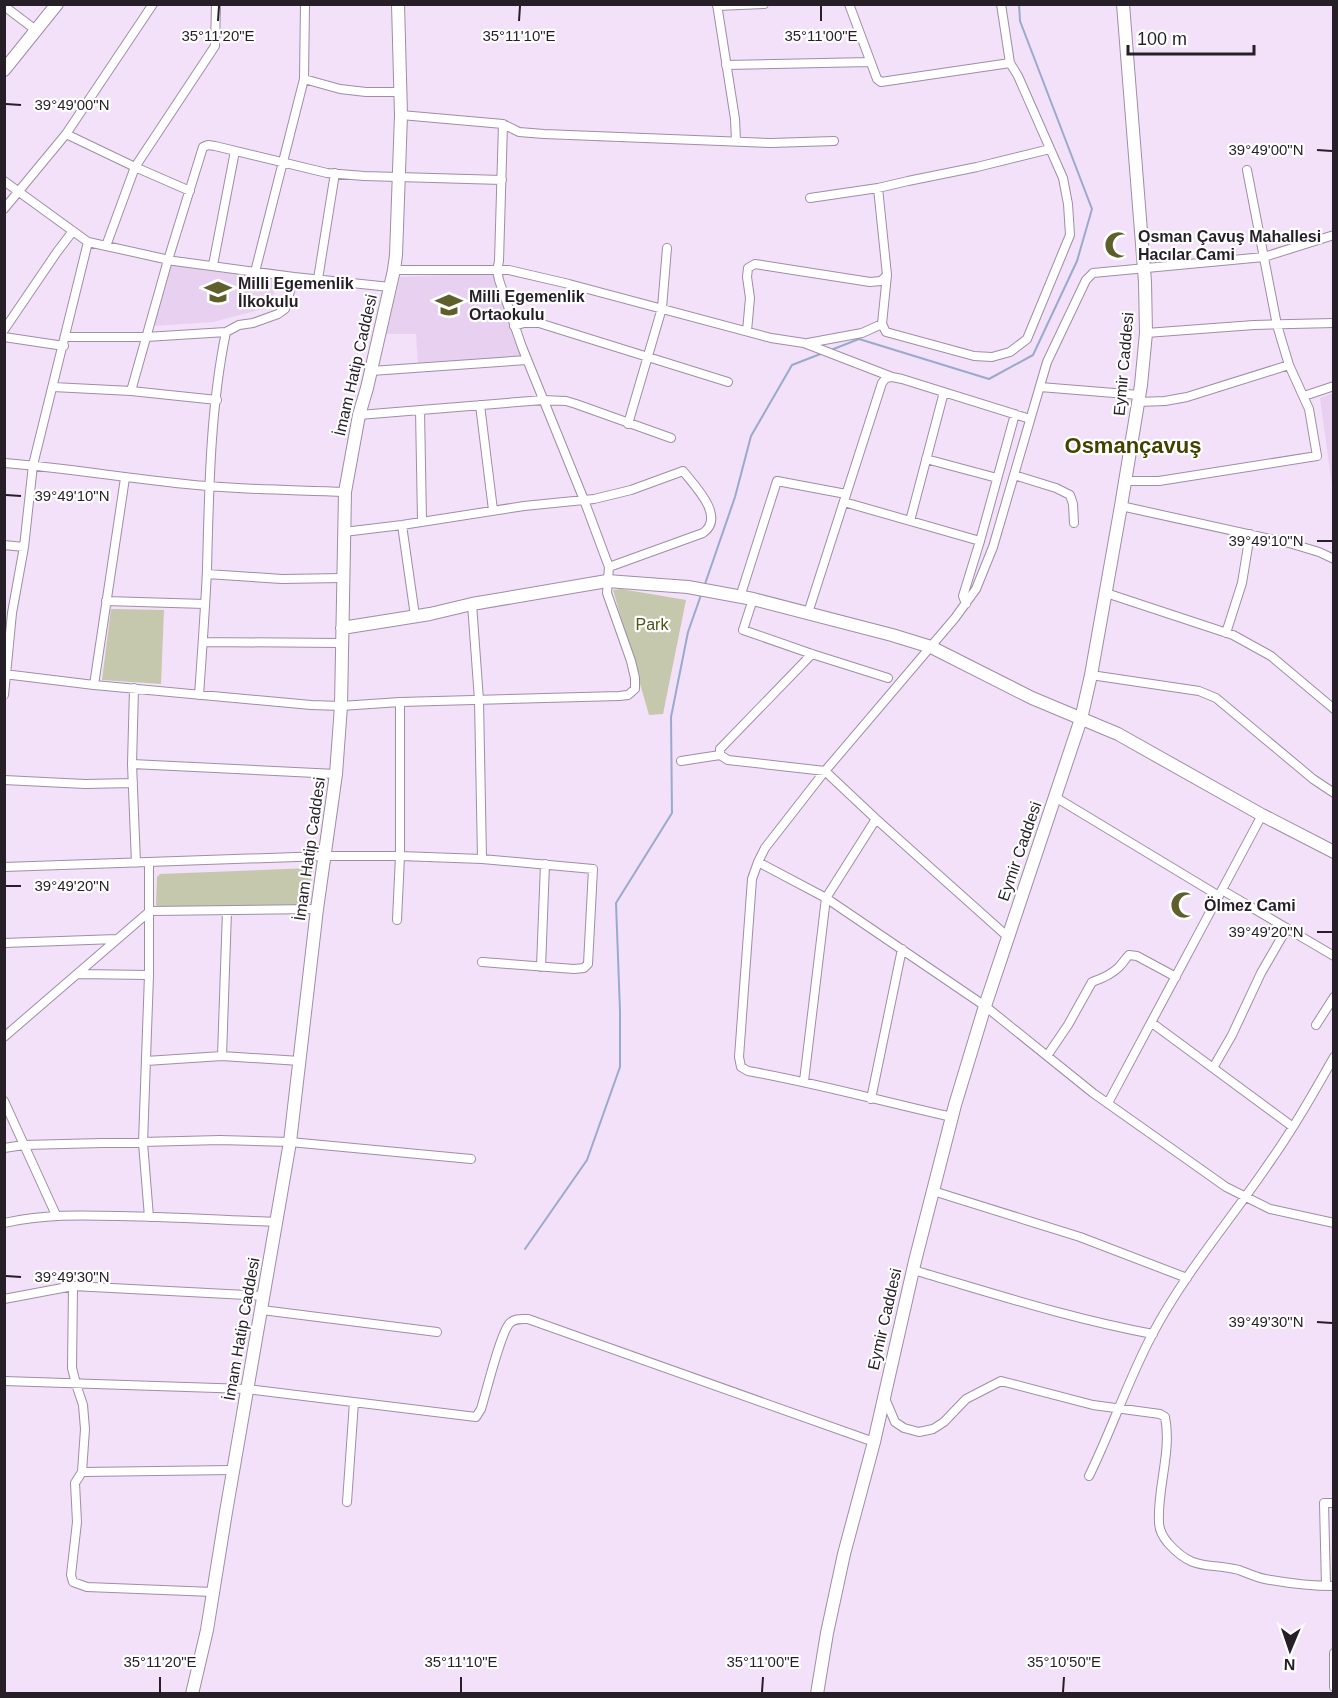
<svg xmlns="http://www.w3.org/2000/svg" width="1338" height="1698" viewBox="0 0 1338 1698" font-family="Arial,sans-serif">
<rect width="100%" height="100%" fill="#f3e0f9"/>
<path fill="#e8d1f0" d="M171,261L279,276L270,307L213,322L152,326Z
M493,273L524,358L418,366L416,334H386L400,277Z
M1333,393H1334L1333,493L1320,398Z"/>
<path fill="#c5c8ad" d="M621,589L686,600L663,714L649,715L613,590Z
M111,609L164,610L161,684L102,680Z
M312,868L310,901L307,905L159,907L156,905L157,877L160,874Z"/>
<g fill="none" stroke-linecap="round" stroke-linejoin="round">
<path stroke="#9ac" stroke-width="2" d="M831,350L859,339L989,379L1033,355L1077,261L1092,209L1020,21L1019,4
M705,584L735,497L751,436L792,365L823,353
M525,1249L587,1160L620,1067V1011L616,903L672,813L671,717L688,632L701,595"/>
<defs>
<path id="street" d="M717,4L735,119L736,141
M849,4L877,79L881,82L1010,63
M4,6L37,31
M717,6L764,4
M726,65L870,62
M304,79L340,89L366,92H400
M401,115L503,124L519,132L544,134L771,143L834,141
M66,134L135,167L190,191
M4,181L88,242L174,261L294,277L390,287
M810,198L878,188L908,181L977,167L1050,149
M4,209L66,134L153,4
M106,246L135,167L215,46L216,4
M213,265L235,151
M394,270H509L569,284L771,338L804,343L892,377
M255,272L304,79L305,4
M318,279L335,173
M882,324L886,332L974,356L992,357L1010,352L1027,339L1070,235L1068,204L1063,178L1018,76L1010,63L1001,4
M514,326L524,323H539L728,382
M4,330L57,252L73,231
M747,331L750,298L747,277L748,268L755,264L870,282L881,281L887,275L878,188
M1146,333L1254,325L1334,323
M4,337L64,346
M66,337H146L226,332
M808,343L862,333L882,324L887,275
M371,371L527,360
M53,387L131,391L217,400
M1040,387L1139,395
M131,391L168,260L203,147L208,145L215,146L327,173L364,176L502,180
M1304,396L1334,386
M1138,402L1165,401L1187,397L1289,365
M480,405L493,510
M420,410L422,521
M359,415L543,400L566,401L576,404L671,438
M628,424L662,308L667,248
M926,459L997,478
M4,463C73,468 140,481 208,486C254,490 300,490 345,492
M1014,475L1056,488L1070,495L1073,504L1074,523
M1125,481H1159L1317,456L1309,409L1289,365L1277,325L1247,170
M844,502L980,541
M1121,506L1289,543L1319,552L1334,559
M910,521L944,392
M402,525L415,616
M344,532L402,525L524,506L594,499L631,490L683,471C695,486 726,517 703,533L609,567
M4,545L24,547
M207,574L282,579L342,578
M1106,593L1233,635L1271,656L1334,709
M740,597L777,481L846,494
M753,599L743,630L812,654L888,678
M106,601L205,604
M472,604L479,700L482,859
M966,604L963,596L980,541L1015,414
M808,613L882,383L886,378L892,377L902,379L1030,419
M1226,633L1242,583L1250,534
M203,642L342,643
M812,654L720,749V755L728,760L825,771L876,819L1008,937
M4,674L94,685L311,705L341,706L400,702L619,696L628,695L635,689V678L631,661L607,593L609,567L584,500L522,347L499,280L497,270L499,261L503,124
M1091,675L1199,691L1216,698L1313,779L1334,793
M94,685L125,478
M134,688L132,764L136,863
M4,695L12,613L24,547L33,465L88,242
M199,695C202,653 205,612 207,570C209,491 210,409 226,332L239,325L253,323L278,314L285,309L294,277
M681,761L720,755
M132,764L336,774
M4,780L85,784L133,783
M1055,797L1219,896
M758,862L826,898L985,1006L1093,1093L1226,1187L1270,1209L1334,1223
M149,863V975L143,1143L149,1217
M4,867L325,856H400L482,859L593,869L588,964L584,968L574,969L482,962
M1222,890L1334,956
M397,920L400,856V702
M4,943L117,939
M541,967L545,864
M78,974L149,975
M1152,1023L1293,1127
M1316,1025L1334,997
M4,1037L150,911L317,909
M222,1056L227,911
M1047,1056L1068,1025L1092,982C1101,979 1112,974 1119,967C1123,963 1125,959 1129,955L1137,956L1176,977
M146,1061L222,1056L300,1061
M1213,1068L1232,1035L1261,973L1287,928
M804,1081L826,898L876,819
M871,1099L902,949
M4,1101L56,1215
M1108,1103L1262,815
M952,1117C884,1102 817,1083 748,1071L741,1067L739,1057L752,879L758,862L765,848L825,771L955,618L976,589L993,547L1047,362L1086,280L1093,273L1264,257L1334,235
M4,1148L24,1145L220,1140L290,1142L471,1159
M933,1191L1080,1237L1187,1278
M4,1223C43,1214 81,1215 119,1216C172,1217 224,1220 277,1222
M913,1270C992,1293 1071,1319 1153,1334
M73,1286L72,1368L76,1384L83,1405L85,1429L82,1472L75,1483L77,1522L71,1575L73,1582L87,1587L213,1592
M4,1299L73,1286L264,1296
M262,1310L437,1332
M4,1381L247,1389L476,1417L481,1409C486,1393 501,1331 510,1323C515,1318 521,1319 528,1319L874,1442
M884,1396L895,1422L904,1428L919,1432L933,1429L944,1422L966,1399L1001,1381L1093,1405L1160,1414L1165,1417C1172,1451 1157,1489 1159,1522C1159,1530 1163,1537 1168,1543C1194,1572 1207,1562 1239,1570C1247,1573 1256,1577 1265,1579C1287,1583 1311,1586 1334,1586
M82,1472L233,1470
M1089,1476C1112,1429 1128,1380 1152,1335C1184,1274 1229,1222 1267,1166C1292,1131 1313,1094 1334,1057
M347,1502L354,1402
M1326,1586L1324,1503H1334
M1334,1653V1687"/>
<path id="secondary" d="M4,70L57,4
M342,628L430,614L472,604L607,581L688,587L753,599L892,635L931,647L1032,698L1118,734L1262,815L1334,852
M192,1694L207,1630L226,1512L290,1142L317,909L336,774L341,706L345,492L359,415L367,388L394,270L396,255L401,115L398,4
M817,1694L827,1633L844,1554L874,1442L915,1261L955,1105L985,1006L1081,719L1091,675L1121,506L1141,385L1146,333L1145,282L1123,4"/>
</defs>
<use href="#street" stroke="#9f8ea5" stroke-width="10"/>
<use href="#secondary" stroke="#9f8ea5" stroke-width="14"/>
<use href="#street" stroke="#fff" stroke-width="8"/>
<use href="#secondary" stroke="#fff" stroke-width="12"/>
</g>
<path fill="none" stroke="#261f28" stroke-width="2" d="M218,21L219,6M519,21L520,6M821,21V6M6,104L21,105M1317,150L1332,151M6,495L21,496M1317,541H1332M6,886H21M1317,932H1332M6,1276L21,1277M1317,1322L1332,1323M160,1692V1677M461,1692V1677M762,1692L763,1677M1063,1692L1064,1677"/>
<defs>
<symbol id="mosque-bare" viewBox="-9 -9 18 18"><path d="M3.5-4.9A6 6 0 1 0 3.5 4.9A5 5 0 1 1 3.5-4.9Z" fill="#5f5f2b" stroke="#fff" stroke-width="2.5" paint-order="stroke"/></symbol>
<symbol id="school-bare" viewBox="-9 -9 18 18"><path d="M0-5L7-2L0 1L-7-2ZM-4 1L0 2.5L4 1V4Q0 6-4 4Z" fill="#5f5f2b" stroke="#fff" stroke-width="2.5" paint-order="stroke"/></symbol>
</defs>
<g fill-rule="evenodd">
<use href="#mosque-bare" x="1099" y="226" width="38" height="38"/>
<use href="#school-bare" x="199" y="273" width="38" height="38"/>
<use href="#school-bare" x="430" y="286" width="38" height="38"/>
<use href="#mosque-bare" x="1165" y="886" width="38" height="38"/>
</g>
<g text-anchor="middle" stroke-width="4.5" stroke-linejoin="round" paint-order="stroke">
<g font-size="16" font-weight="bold" fill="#261f28" stroke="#fff" text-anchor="start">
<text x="1138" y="242">Osman Çavuş Mahallesi<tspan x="1138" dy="18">Hacılar Cami</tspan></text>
<text x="238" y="289">Milli Egemenlik<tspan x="238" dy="18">İlkokulu</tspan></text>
<text x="469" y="302">Milli Egemenlik<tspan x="469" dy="18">Ortaokulu</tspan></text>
<text x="1204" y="911">Ölmez Cami</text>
</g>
<g font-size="16" fill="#261f28" stroke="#fff">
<text transform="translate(1123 364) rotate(-85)" y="6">Eymir Caddesi</text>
<text transform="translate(355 365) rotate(-77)" y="6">İmam Hatip Caddesi</text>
<text transform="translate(309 849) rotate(-82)" y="6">İmam Hatip Caddesi</text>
<text transform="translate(1019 851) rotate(-71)" y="6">Eymir Caddesi</text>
<text transform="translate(884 1319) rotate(-77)" y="6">Eymir Caddesi</text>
<text transform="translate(241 1329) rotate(-80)" y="6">İmam Hatip Caddesi</text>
</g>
<g font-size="16" fill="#4f5417" stroke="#fff">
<text x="652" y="630">Park</text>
</g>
<g font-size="22" font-weight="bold" fill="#434200" stroke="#fff">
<text x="1133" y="453">Osmançavuş</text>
</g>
</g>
<g font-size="15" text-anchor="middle" fill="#261f28" stroke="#fff" stroke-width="4.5" stroke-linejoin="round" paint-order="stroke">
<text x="218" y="41">35°11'20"E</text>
<text x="519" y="41">35°11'10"E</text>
<text x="821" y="41">35°11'00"E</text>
<text x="72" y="110">39°49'00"N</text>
<text x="1266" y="155">39°49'00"N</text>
<text x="72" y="501">39°49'10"N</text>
<text x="1266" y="546">39°49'10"N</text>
<text x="72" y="891">39°49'20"N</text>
<text x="1266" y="937">39°49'20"N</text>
<text x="72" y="1282">39°49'30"N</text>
<text x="1266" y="1327">39°49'30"N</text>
<text x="160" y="1667">35°11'20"E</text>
<text x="461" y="1667">35°11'10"E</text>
<text x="763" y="1667">35°11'00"E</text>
<text x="1064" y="1667">35°10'50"E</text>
</g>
<rect width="1338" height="1698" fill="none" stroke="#261f28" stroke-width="12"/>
<g transform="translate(1290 1650) rotate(182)" stroke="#ffffff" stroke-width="4.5" paint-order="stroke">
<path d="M0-4.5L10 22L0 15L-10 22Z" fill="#261f28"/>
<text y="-9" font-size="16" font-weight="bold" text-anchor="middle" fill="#261f28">N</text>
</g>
<path d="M1128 45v9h126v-9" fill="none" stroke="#261f28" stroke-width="3"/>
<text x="1137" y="45" font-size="18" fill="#261f28" stroke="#ffffff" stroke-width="4.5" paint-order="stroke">100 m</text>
</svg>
